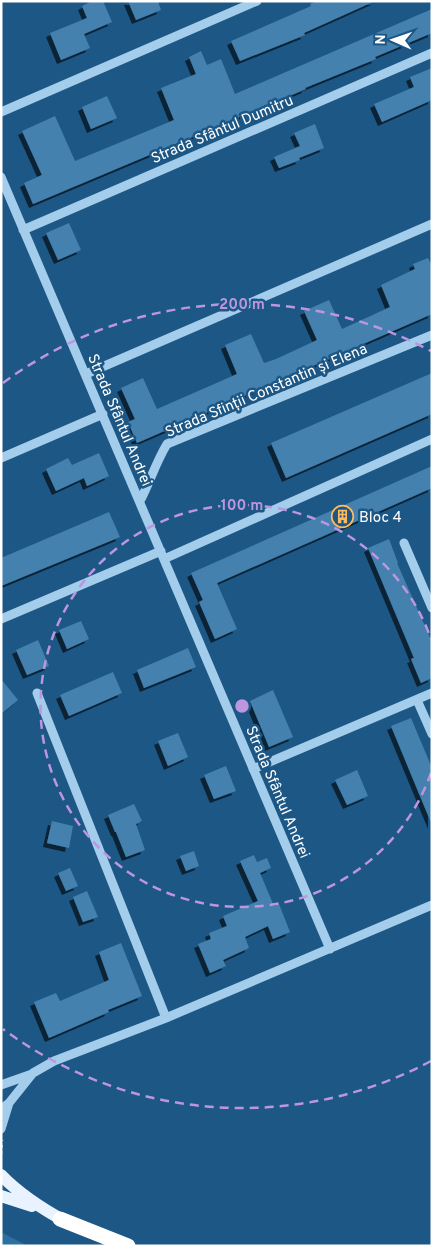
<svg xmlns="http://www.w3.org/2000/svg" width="433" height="1247" viewBox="0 0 433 1247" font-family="Overpass,sans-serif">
<defs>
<filter id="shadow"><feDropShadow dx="-4" dy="4" stdDeviation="0" flood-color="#0009"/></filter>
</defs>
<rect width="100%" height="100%" fill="#1c5785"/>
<path fill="#2c70a2" d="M1,1232L28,1246H1Z"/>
<path fill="#4481ae" filter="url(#shadow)" d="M92,1H103L112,22L84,34L90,48L61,60L50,33L87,18L82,6Z
M128,1H158L161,10L136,20Z
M317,1H375L304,33L305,35L240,61L231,41L311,6L310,4Z
M432,9V33L375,57L376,59L305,88L306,89L33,204L24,183L42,175L22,131L55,116L75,161L174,120L161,88L196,74L189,57L201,51L207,65L221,59L235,94Z
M432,68V100L382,122L374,104L414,87L410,77Z
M107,96L117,118L91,129L82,107Z
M315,124L324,148L299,158L300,160L279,168L274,157L300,146L294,133Z
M69,223L81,250L58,260L46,233Z
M428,258L432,266V314L137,443L128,422L135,419L121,388L143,378L157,409L237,374L225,345L251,334L264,363L276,359L317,340L304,311L329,300L342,329L390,307L381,285L415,269L413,264Z
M432,373V414L286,478L271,443Z
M99,453L109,476L87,486L84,478L56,491L46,469L68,458L72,465Z
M432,466V488L217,583L237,629L215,639L199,602L203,600L191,573Z
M109,512L120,537L1,586V558Z
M389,539L398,563H397L432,642V678L421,683L411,659L414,658L368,548Z
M81,621L89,639L67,649L59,630Z
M38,640L49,666L27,675L16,650Z
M188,648L196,667L144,688L137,670Z
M113,672L122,693L69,716L60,695Z
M1,679L18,700L1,714Z
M273,690L293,737L269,747L250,701Z
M411,718L432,768V825L391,726Z
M178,733L188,757L168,766L158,741Z
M226,766L236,791L214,799L204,775Z
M357,770L368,796L347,805L335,780Z
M134,804L142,821L136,824L145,850L126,857L116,832H115L108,815Z
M52,821L73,826L69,848L47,843Z
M194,851L199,866L186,871L180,856Z
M254,855L257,862L267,858L271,868L260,873L274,906L279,904L290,932L273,939L268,926L245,937L249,948L223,960L226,966L210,973L198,944L211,939L209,933L227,926L223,916L258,901L240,861Z
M70,868L78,886L66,891L58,873Z
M87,891L98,917L83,922L73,897Z
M121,943L142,996L108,1010L109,1012L49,1038L34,1002L56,993L60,1001L109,980L99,952Z"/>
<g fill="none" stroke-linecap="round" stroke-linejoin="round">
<path stroke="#a3cdeb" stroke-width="2.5" stroke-dasharray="2.5 4" stroke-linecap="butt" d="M1,1154L2,1140"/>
<path stroke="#a3cdeb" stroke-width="9" d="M1,112L257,1
M1,177L330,949
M23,230L432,53
M86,374L432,224
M1,458L103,414
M140,501C150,482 156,462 167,444L432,335
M404,543L432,608
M164,559L432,439
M1,619L161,551
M37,693L166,1018
M417,700L432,734
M253,769L432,693
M1,1085L32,1074
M1,1109L9,1103L33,1073L54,1061L166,1018L432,905
M1,1129L9,1103"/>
<path stroke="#e8f3ff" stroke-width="12" d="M1,1175C20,1195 44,1210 68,1223
M1,1196L32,1206"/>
<path stroke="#fff" stroke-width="15" d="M60,1219L128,1246"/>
</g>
<g fill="none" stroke="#bd96df" stroke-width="2.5" stroke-dasharray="9 6">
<path d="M431 773A201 201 0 1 1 431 639"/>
<path d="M431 1061A402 402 0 0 1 3 1029M3 383A402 402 0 0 1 431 351"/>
</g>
<defs>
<symbol id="building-ring" viewBox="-11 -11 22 22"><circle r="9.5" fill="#1c5785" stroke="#fcbb61" stroke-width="1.5"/><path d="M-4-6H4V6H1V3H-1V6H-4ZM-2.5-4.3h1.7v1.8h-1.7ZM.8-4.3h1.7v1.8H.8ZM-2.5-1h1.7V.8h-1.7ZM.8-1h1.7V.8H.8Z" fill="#fcbb61"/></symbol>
</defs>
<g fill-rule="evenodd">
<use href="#building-ring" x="330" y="504" width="25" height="25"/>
</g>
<g text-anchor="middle" stroke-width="5" stroke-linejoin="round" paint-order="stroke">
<g font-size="15" fill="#fff" stroke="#1c5785">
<text transform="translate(222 129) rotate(-23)" y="5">Strada Sfântul Dumitru</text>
<text transform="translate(266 390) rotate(-23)" y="5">Strada Sfinții Constantin și Elena</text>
<text transform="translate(120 420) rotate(67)" y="5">Strada Sfântul Andrei</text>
<text transform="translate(278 792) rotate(67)" y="5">Strada Sfântul Andrei</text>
</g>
<g font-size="15" fill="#fff" stroke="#1c5785" text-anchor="start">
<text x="359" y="522">Bloc 4</text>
</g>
</g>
<circle cx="242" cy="706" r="8" fill="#bd96df" stroke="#1c5785" stroke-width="2.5"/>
<g font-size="15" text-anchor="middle" font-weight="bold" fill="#bd96df" stroke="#1c5785" stroke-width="5" stroke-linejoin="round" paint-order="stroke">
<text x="242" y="309">200 m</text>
<text x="242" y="510">100 m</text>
</g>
<rect width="433" height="1247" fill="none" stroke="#ffffff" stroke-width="5"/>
<g transform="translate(393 40) rotate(272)" stroke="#1c5785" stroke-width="4" paint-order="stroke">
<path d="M0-4L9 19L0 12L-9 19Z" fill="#ffffff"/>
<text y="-8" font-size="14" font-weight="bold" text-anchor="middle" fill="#ffffff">N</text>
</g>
</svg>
